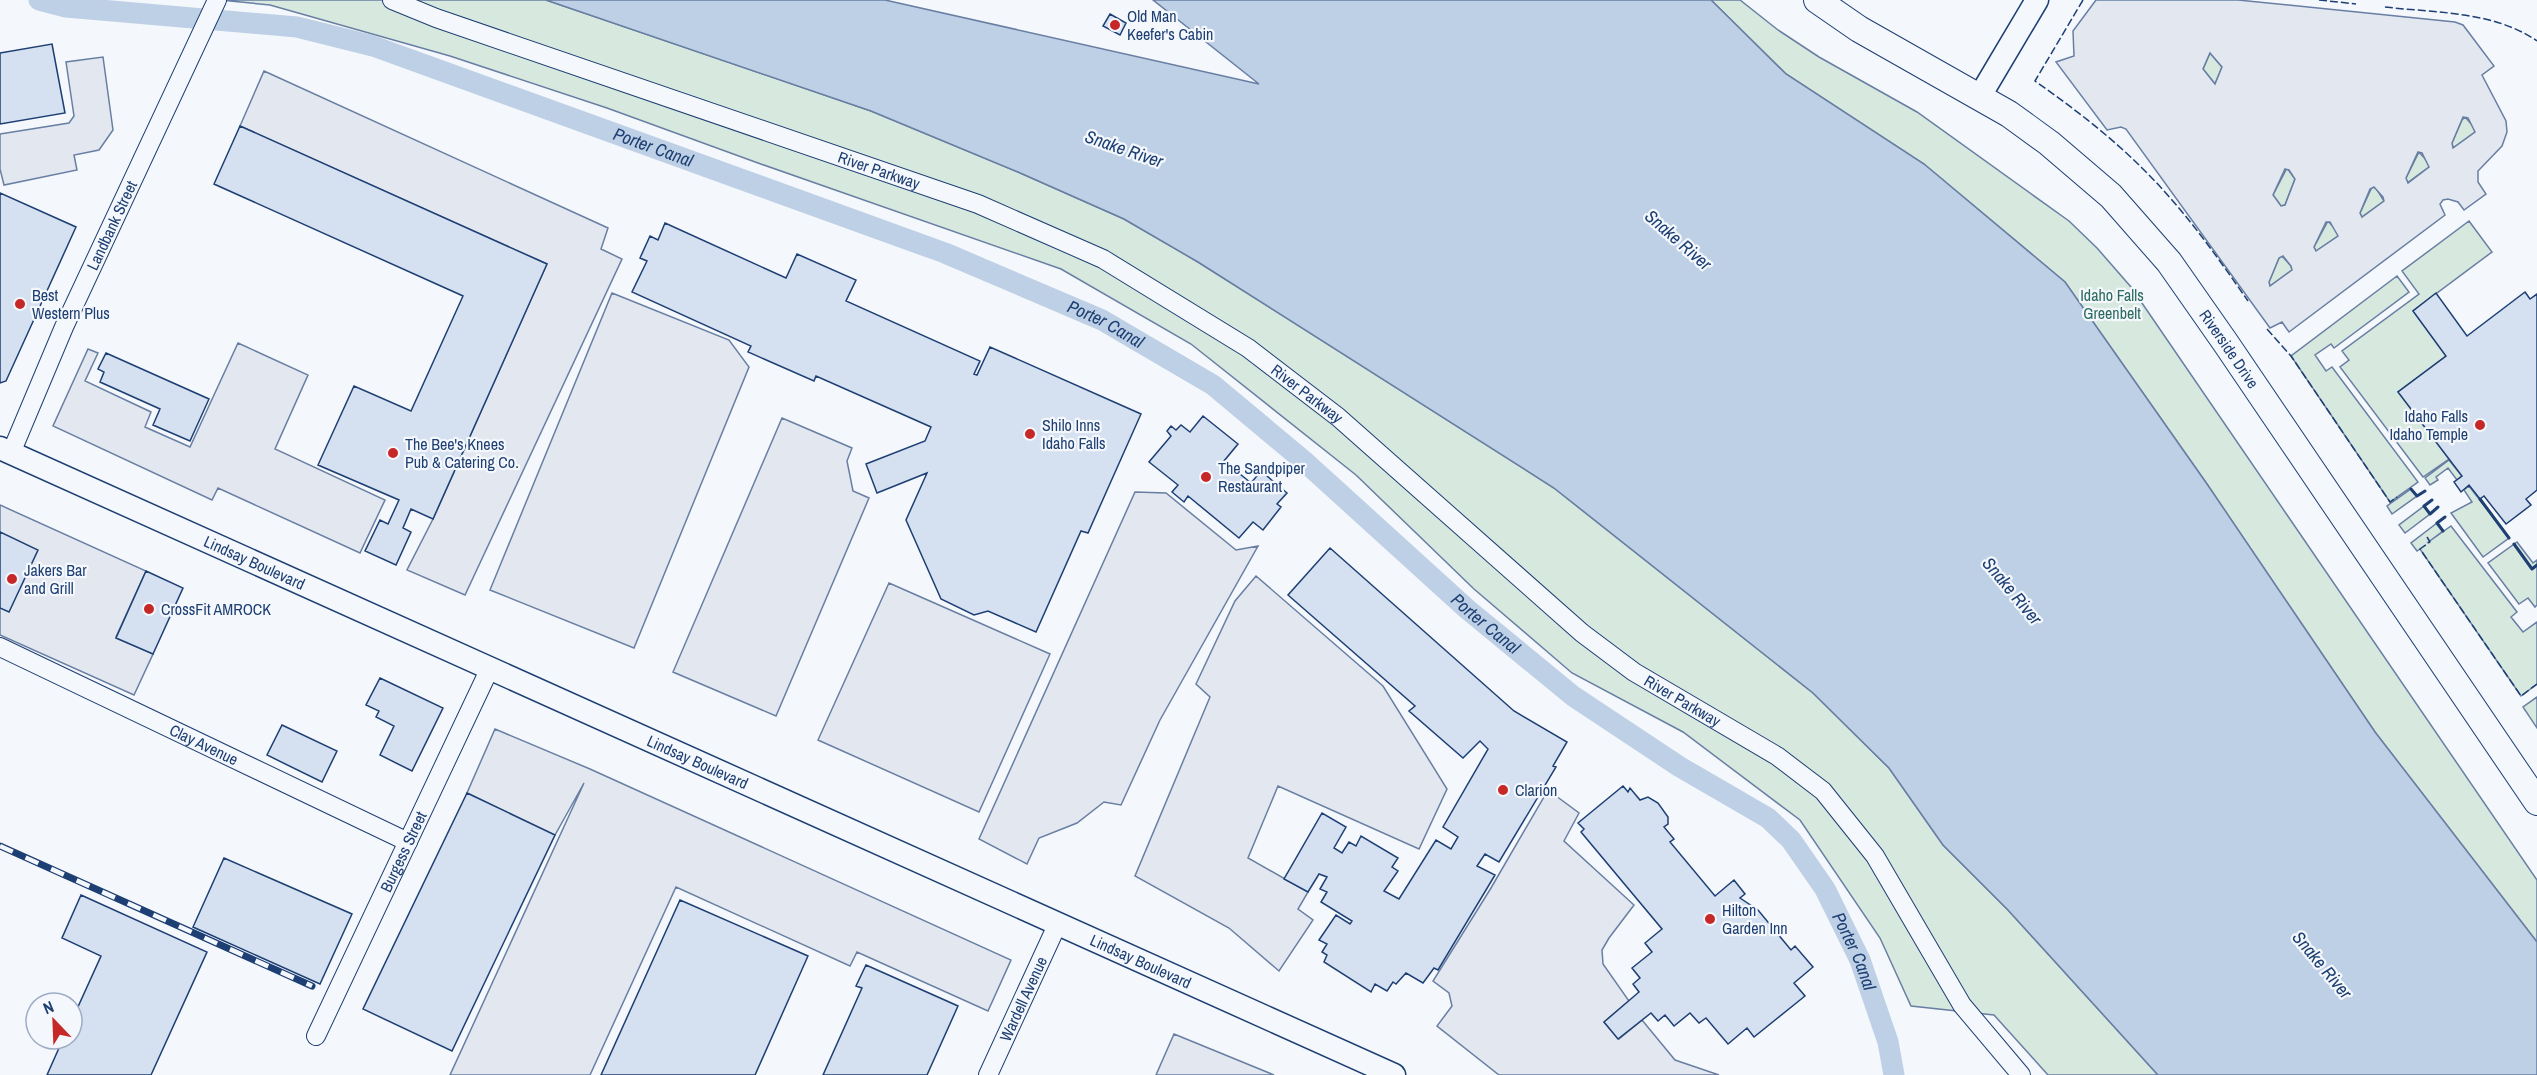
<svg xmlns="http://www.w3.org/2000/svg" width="2537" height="1075" viewBox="0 0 2537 1075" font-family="'Archivo Narrow',sans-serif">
<rect width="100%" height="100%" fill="#f4f7fb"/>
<path fill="#d7e8df" stroke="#687fa3" stroke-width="1.5" d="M220,0H546L871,111L1018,172L1124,219L1198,262L1554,488L1813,693L1889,768L1943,845L2008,910L2158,1075H2048L1994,1015L1911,1006L1880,938L1800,820L1683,732L1572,673L1474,589L1356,475L1191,344L1061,269L758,163L607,108L450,56L270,5Z
M1711,0H1740L1778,30L1819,57L1917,112L2069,221L2097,248L2131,287L2537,880V942L2375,732L2207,484L2065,282L1924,164L1786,74Z
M2210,53L2222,67L2215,84L2203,69Z
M2465,117L2474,127L2475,132L2453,148L2452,143L2462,120Z
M2419,152L2428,162L2429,167L2407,183L2406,178Z
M2287,168L2295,179L2285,205L2281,206L2273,195Z
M2372,187L2376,188L2384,201L2362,217L2360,213Z
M2328,221L2337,231L2338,236L2316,251L2314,247Z
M2469,221L2492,252L2413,311L2446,356L2398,392L2449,459L2423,477L2340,367L2349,360L2342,351L2419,294L2402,271Z
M2282,256L2291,266L2292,270L2270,286L2269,282L2279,258Z
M2397,276L2409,292L2334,348L2331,344L2315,355L2326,371L2332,367L2418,482L2390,502L2291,356Z
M2449,460L2462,476L2457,480L2448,468L2436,477L2438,480L2430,485L2425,478Z
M2469,486L2509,538L2483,557L2451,513L2472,502L2464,490Z
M2411,489L2417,496L2392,514L2387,506Z
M2424,506L2430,514L2405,533L2399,525Z
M2437,523L2443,531L2427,543L2451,526L2517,612L2511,617L2523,632L2537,622V684L2521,696L2420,549L2417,551L2411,543Z
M2517,542L2533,563L2537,560V605L2535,607L2528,598L2519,604L2488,563Z
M2537,697V728L2523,707Z"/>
<path fill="#e3e8f0" stroke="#687fa3" stroke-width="1.5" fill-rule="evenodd" d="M2096,0H2238L2455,22L2463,25L2494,66L2482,75L2506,121L2507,132L2502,146L2478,171V182L2486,194L2464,210L2458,202L2448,199L2443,200L2440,204L2445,215L2289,332L2282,322L2270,328L2126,129L2121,127L2107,130L2056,62L2074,56L2073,31ZM2210,53L2222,67L2215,84L2203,69ZM2463,117L2468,118L2475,132L2453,148L2452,143ZM2418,152L2422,153L2429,167L2408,183L2406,178ZM2285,169L2289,170L2295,179L2285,205L2281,206L2273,195ZM2374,187L2383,197L2384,201L2362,217L2360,213L2370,189ZM2326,222H2330L2338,236L2316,251L2314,247ZM2283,256L2291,266L2292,270L2270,286L2269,282L2279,258Z
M103,57L113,130L99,150L74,155L77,170L4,185L0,169V134L69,123L74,116L66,62Z
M264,71L608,228L601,249L622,259L465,595L407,570L433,519L547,264L240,126Z
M612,293L729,340L749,367L634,648L490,590Z
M238,343L308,375L275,449L385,500L360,553L218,488L212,500L53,426L88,349L98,353L85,381L151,412L145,427L190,447Z
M782,418L852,448L847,461L853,491L869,498L776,716L673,672Z
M1135,492L1166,493L1236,550L1258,546L1160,720L1121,805L1104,802L1077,823L1039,838L1027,864L979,839Z
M0,505L146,571L116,637L153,654L134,695L0,635Z
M1256,576L1383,686L1447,789L1419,849L1278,786L1248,858L1308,892L1298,909L1313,920L1279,971L1229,928L1135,876L1210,697L1196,684L1235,601Z
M889,583L1050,654L979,812L818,740Z
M495,729L590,769L1011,960L988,1011L857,952L850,966L676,887L590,1075H450L584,783L555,835L467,793Z
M1548,790L1579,813L1564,841L1634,905L1609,938L1602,950L1603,964L1629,1001L1604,1022L1619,1039L1642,1020L1675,1060L1719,1075H1499L1437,1026L1452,1006L1449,993L1433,981L1491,888Z
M1174,1034L1274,1075H1156Z"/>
<path fill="#bed0e5" stroke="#687fa3" stroke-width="1.5" d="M546,0H885L1259,84L1153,0H1711L1786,74L1924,164L2065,282L2207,484L2375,732L2537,942V1075H2158L2008,910L1943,845L1889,768L1813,693L1554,488L1198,262L1124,219L1018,172L871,111Z"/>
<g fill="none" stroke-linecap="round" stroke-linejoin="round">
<path stroke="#bed0e5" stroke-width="21" id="s1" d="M39,0L66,7L297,27L373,46L945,253L1102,320L1213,385L1304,461L1467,609L1573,696L1680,767L1768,818L1791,840L1825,889L1860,960L1888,1042L1894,1075"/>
</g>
<path fill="#d5e0f0" stroke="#1d3f73" stroke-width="1.5" d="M1110,14L1126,23L1120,35L1103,26Z
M52,44L65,113L0,124V53Z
M240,126L547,264L433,519L411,509L403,528L411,532L396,565L365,551L380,520L388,524L399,500L318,465L354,386L411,411L463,296L214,184Z
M0,193L76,227L6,381L0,383Z
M665,223L786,278L797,254L856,280L846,301L980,361L974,374L977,375L990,347L1141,414L1088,533L1081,531L1036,632L988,611L974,615L941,599L906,520L927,473L877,493L866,464L925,441L931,427L816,376L814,381L748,352L751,346L632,292L647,261L640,258L650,236L658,240Z
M2525,292L2530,299L2537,294V490L2526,499L2531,505L2506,524L2484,496L2480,499L2469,485L2461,492L2454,482L2462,476L2398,392L2446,356L2413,311L2436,293L2467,336Z
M106,353L209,399L190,441L153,425L160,409L100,382L104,372L98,369Z
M1203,416L1238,444L1224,461L1251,483L1261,471L1287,493L1277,504L1281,507L1263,530L1253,522L1239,538L1188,496L1184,502L1172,492L1178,485L1149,462L1171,436L1167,431L1171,426L1176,430L1181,425L1190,432Z
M0,532L38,550L9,612L0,608Z
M1330,548L1514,711L1567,742L1553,766L1556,767L1499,862L1485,854L1477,866L1495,875L1438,970L1434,968L1423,983L1406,973L1396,984L1393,982L1387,991L1375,984L1371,992L1324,962L1327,955L1322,952L1327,944L1319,940L1336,915L1350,924L1352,921L1321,902L1327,892L1320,889L1327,877L1319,874L1308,892L1284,879L1322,813L1346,827L1334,848L1342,853L1349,842L1356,846L1361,836L1398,858L1392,867L1398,871L1384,891L1399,899L1436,840L1451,849L1458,837L1443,827L1488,749L1480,741L1463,758L1409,711L1415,706L1288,595Z
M146,571L183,588L153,654L116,638Z
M380,678L443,708L412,771L380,755L394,726L376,717L379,711L366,705Z
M282,725L337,751L322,782L267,755Z
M1623,786L1628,792L1630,788L1640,800L1648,797L1658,803L1668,817V824L1664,827L1674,839L1670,842L1715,896L1734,880L1745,894L1740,898L1758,910L1791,950L1795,946L1813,967L1794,983L1805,996L1754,1037L1747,1028L1728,1044L1706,1018L1699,1023L1690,1013L1674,1026L1665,1015L1658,1021L1651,1013L1618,1039L1604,1022L1639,992L1633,984L1640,978L1632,968L1652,952L1645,943L1662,929L1581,832L1584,829L1578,823Z
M467,793L555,835L452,1051L363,1009Z
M224,858L352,914L320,984L193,927Z
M81,895L207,952L151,1075H47L63,1039H72V1020L101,956L62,938Z
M680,900L808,956L755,1075H601Z
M866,965L958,1006L927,1075H823L862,988L856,986Z"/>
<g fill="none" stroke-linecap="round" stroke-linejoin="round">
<defs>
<g id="minor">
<path id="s2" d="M392,0L436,18L978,204L1103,259L1248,348L1338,417L1582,633L1634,672L1777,756L1823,791L1875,856L1962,1005L2021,1075"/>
<path id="s3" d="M11,453L64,327L217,0"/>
<path id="s4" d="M0,647L408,842"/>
<path id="s5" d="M316,1036L490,668"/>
<path id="s6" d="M988,1075L1058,923"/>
</g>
<g id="tertiary">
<path d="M1980,96L2037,0"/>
<path id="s7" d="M0,448L1394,1075"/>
</g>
<g id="secondary">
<path id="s8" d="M1817,0L1859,29L2009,114L2049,143L2111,196L2169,262L2225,342L2537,802"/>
</g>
</defs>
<use href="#minor" stroke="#1d3f73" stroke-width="20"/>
<use href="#tertiary" stroke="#1d3f73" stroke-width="25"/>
<use href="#secondary" stroke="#1d3f73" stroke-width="28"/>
<use href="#minor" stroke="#f4f7fb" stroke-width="18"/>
<use href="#tertiary" stroke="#f4f7fb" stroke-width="22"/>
<use href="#secondary" stroke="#f4f7fb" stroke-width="26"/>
<defs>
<path id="rail" d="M0,846L312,986"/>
</defs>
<use href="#rail" stroke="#1d3f73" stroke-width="7"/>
<use href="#rail" stroke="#f4f7fb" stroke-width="4.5" stroke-dasharray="14" stroke-linecap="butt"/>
<path stroke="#1d3f73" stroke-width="1.5" stroke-dasharray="8 3" stroke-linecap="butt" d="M2083,0L2035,81C2072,107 2110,136 2142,168C2183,208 2216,255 2248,301
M2319,0L2356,4
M2385,7C2436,13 2494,11 2537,41
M2267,329L2291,356L2390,502L2397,497
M2427,537L2430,542L2420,549L2521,696L2537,684"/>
<path stroke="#1d3f73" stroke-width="3" d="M2411,489L2417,496L2425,491
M2480,499L2509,538
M2432,500L2424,506L2430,514L2438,507
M2443,531L2437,523L2445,517
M2514,544L2532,569L2537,565"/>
</g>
<g fill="#c62828" stroke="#f4f7fb" stroke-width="2">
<circle cx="1115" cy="25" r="6"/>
<circle cx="20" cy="304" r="6"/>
<circle cx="2480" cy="425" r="6"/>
<circle cx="1030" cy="434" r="6"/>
<circle cx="393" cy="453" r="6"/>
<circle cx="1206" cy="477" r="6"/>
<circle cx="12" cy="579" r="6"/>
<circle cx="149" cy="609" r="6"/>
<circle cx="1503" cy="790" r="6"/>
<circle cx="1710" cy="919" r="6"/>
</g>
<g text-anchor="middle" stroke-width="4.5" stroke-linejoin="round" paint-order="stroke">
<g font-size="16" fill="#1d3f73" stroke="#f4f7fb" text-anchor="start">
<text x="1127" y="22">Old Man<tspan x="1127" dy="18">Keefer's Cabin</tspan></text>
<text x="32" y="301">Best<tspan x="32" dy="18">Western Plus</tspan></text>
<text x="2468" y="422" text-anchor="end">Idaho Falls<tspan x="2468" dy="18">Idaho Temple</tspan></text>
<text x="1042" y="431">Shilo Inns<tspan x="1042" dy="18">Idaho Falls</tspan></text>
<text x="405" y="450">The Bee's Knees<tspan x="405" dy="18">Pub &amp; Catering Co.</tspan></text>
<text x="1218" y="474">The Sandpiper<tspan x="1218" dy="18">Restaurant</tspan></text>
<text x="24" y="576">Jakers Bar<tspan x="24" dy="18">and Grill</tspan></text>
<text x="161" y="615">CrossFit AMROCK</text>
<text x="1515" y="796">Clarion</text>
<text x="1722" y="916">Hilton<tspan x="1722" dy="18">Garden Inn</tspan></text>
</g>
<g font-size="16" fill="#1d3f73" stroke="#f4f7fb">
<text dy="6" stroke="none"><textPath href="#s2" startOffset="516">River Parkway</textPath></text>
<text dy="6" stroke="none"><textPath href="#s3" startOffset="249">Landbank Street</textPath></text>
<text dy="6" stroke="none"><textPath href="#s8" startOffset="548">Riverside Drive</textPath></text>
<text dy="6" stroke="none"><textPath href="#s2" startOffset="1002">River Parkway</textPath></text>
<text dy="6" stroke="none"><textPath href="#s7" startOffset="279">Lindsay Boulevard</textPath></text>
<text dy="6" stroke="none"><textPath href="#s2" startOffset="1488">River Parkway</textPath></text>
<text dy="6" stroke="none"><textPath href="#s4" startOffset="226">Clay Avenue</textPath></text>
<text dy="6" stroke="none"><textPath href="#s7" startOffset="765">Lindsay Boulevard</textPath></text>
<text dy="6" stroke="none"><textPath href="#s5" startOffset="204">Burgess Street</textPath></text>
<text dy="6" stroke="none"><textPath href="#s7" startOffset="1251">Lindsay Boulevard</textPath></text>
<text dy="6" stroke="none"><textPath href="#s6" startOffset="84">Wardell Avenue</textPath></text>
</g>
<g font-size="16" fill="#2c6c60" stroke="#f4f7fb">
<text x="2112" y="301">Idaho Falls<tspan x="2112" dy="18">Greenbelt</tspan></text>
</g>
<g font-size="18" font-style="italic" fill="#1d3f73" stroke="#f4f7fb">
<text dy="6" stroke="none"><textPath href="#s1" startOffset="636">Porter Canal</textPath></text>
<text transform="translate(1124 149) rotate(19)" y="6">Snake River</text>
<text transform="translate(1678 240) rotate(41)" y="6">Snake River</text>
<text dy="6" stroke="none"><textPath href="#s1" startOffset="1122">Porter Canal</textPath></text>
<text transform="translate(2012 591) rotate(50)" y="6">Snake River</text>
<text dy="6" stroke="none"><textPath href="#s1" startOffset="1608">Porter Canal</textPath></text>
<text dy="6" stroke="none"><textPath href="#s1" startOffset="2112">Porter Canal</textPath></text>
<text transform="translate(2322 965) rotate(50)" y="6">Snake River</text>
</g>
</g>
<g transform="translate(54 1021) rotate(337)"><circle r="28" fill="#f4f7fb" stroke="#9eadc5" stroke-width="1.5"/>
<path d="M0-4.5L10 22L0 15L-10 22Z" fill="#c62828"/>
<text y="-9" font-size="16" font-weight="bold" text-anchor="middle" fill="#1d3f73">N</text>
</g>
</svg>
